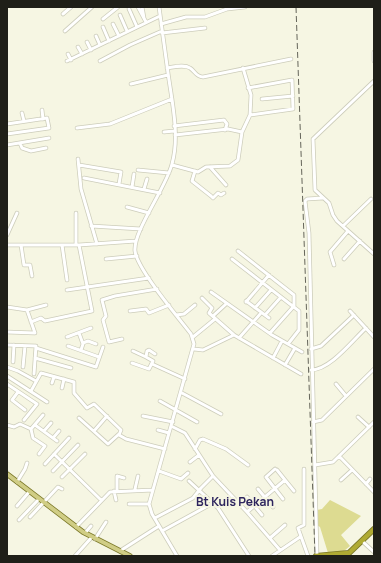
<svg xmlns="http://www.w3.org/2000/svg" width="381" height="563" viewBox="0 0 381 563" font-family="Manrope,sans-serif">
<rect width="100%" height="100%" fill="#f6f6e3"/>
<path fill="#dddb91" d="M330,500L361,516L341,535L350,546L344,551L328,553L320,527L317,525V510L322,509Z"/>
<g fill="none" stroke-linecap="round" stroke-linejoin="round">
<defs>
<path id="minor" d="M138,7L146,22
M142,7L144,18
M159,7C162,29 165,51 168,73C172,102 180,136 172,164C166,188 133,231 135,251C137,269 178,317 191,334L194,344L149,504L152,514L177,556
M129,9L137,27
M63,14L71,7
M120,15L127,31
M103,19L118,7
M113,24L119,36
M161,24L186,17H205L227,9L245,7
M103,27L109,41
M65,31L92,7
M162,33L205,28
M96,36L100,45
M87,42L91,50
M78,47L82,54
M374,52V61
M68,54L71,60
M67,61L160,16
M100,61L130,45L162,31
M167,68C174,67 184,64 190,68C195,71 196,77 203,77L291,59
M243,68L251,95L250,115
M374,81L313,139L315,190L329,203L333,215L337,221L374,254
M131,84L168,75
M262,99L293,96
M42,110L43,119
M22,113L24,121
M7,124L47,118L49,128L7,134
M174,126L224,120L227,124L225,130
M77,128L110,124L172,99
M164,132L174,131
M175,135L228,129L242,132
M20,143L22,148L31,151L46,148
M7,145L49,138
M78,159L81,189L97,244
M79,165L121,172L119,184
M172,165L198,172L206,167L230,166L238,160L242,132L250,115L293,109L292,80L248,88
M210,167L226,185
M138,170L169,173
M195,171L192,181L211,196L213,198L218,193L221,195L224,193
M84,178L160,193
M132,187L134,174
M144,189L147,179
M127,207L149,213
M76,213V245
M91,226L141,229
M343,226L371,199
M7,235L17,213
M7,245H79L136,241
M21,245L24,265H30L32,276
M62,245L67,280
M238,251L294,295V306L270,333
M106,259L137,256
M232,259L299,311V330L288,344
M344,259L360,241
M334,265L330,252L348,231
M67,290L149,278
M211,292L272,335L302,352
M202,298L212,308L209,313L234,335L301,374
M246,301L269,318
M246,302L269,275
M7,307L27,310L46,305
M255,308L271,290
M130,311L146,309L149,313L169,305
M350,311L374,337
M176,315L184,314L195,305
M265,315L281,297
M213,316L226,304
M31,322L41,318L45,321L92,311L79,245
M7,332L35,333L27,310
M79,333L83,344L81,350
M67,337L91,328
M193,337L215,319
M239,338L261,313
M122,339L109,342L103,320L106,316L102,300L115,296L157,289
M83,343L88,341L96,344
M7,345L36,346L34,374
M68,346L99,357
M36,348L96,367L103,347
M194,349L203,350L234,335
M311,349L321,346L354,315
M133,351L146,357
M35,358L71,368
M273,358L282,341
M13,362L14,345
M132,363L149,369L153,361L146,357L147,351L149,350L155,354
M152,364L185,379
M285,365L295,348
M7,367L18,371L36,381
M23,367L25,346
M311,370C330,370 352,341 366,328
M7,376L47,402
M52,383L54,377
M7,384L37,404L24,420
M336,384L346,396
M62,388L64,379
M31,391L41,373L74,382V393L87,408L94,404L121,430L119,435L126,439L165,449
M18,392L12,400L25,410
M182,393L221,414
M160,401L197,422
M143,416L173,422
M358,417L369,427
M79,418L108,444L119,434
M313,422L322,420L374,369
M7,425L14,427L20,424L31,429L43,415
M35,425L57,441
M171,426L185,433L213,476L247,512L280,550
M31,429L33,438L45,446L39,454
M158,430L169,433
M44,431L51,423
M94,431L107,416
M53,438L59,431
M195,449L200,440L203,439L226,449L248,465
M54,454L101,500
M339,456L374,492
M190,462L199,455
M45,464L69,438
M315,465L333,462L374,422
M275,469L266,477L283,499
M304,469V525L298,528L308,556
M53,471L78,445
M159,471L181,479L188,473
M62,477L85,454
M285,480L294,491
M341,480L352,470
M189,481L218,508L249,556
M17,482L25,469L27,463
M366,484L370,479
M135,489L138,476
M258,489L273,507
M114,491L116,500
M117,491V476L124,478
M247,497L262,515
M129,504H149
M17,506L29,492
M247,512L285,480L277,470
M30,517L58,487L62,489
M155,518L193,498L201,488L213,476
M19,520L39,499
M76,527L110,492L153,490
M162,531L213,503
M85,533L91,526
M270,538L285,525
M95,539L106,522
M362,541L374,552
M120,551L159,526
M75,556L92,537
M272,556L300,537
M317,556L309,233L305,201L307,199L323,198"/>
<path id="major" d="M7,474L83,532L130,556"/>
<path id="highway" d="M316,556L349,553L374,529"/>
</defs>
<use href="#minor" stroke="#cdcdbb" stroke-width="4.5"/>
<use href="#major" stroke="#7d7a2a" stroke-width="5.5"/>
<use href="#highway" stroke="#7d7a2a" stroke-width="6"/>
<use href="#minor" stroke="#fff" stroke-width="3"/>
<use href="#major" stroke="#d0cd85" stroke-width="4"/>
<use href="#highway" stroke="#b0ab33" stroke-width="4.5"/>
<path stroke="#65655a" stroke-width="1" stroke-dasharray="6 3" stroke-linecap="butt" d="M296,7L315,556"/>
</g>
<g text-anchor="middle" stroke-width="4" stroke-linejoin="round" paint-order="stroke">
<g font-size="12" font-weight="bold" fill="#2d245e" stroke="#f6f6e3">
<text x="235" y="506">Bt Kuis Pekan</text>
</g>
</g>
<rect width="381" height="563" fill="none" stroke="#1f1f18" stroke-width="16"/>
</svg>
